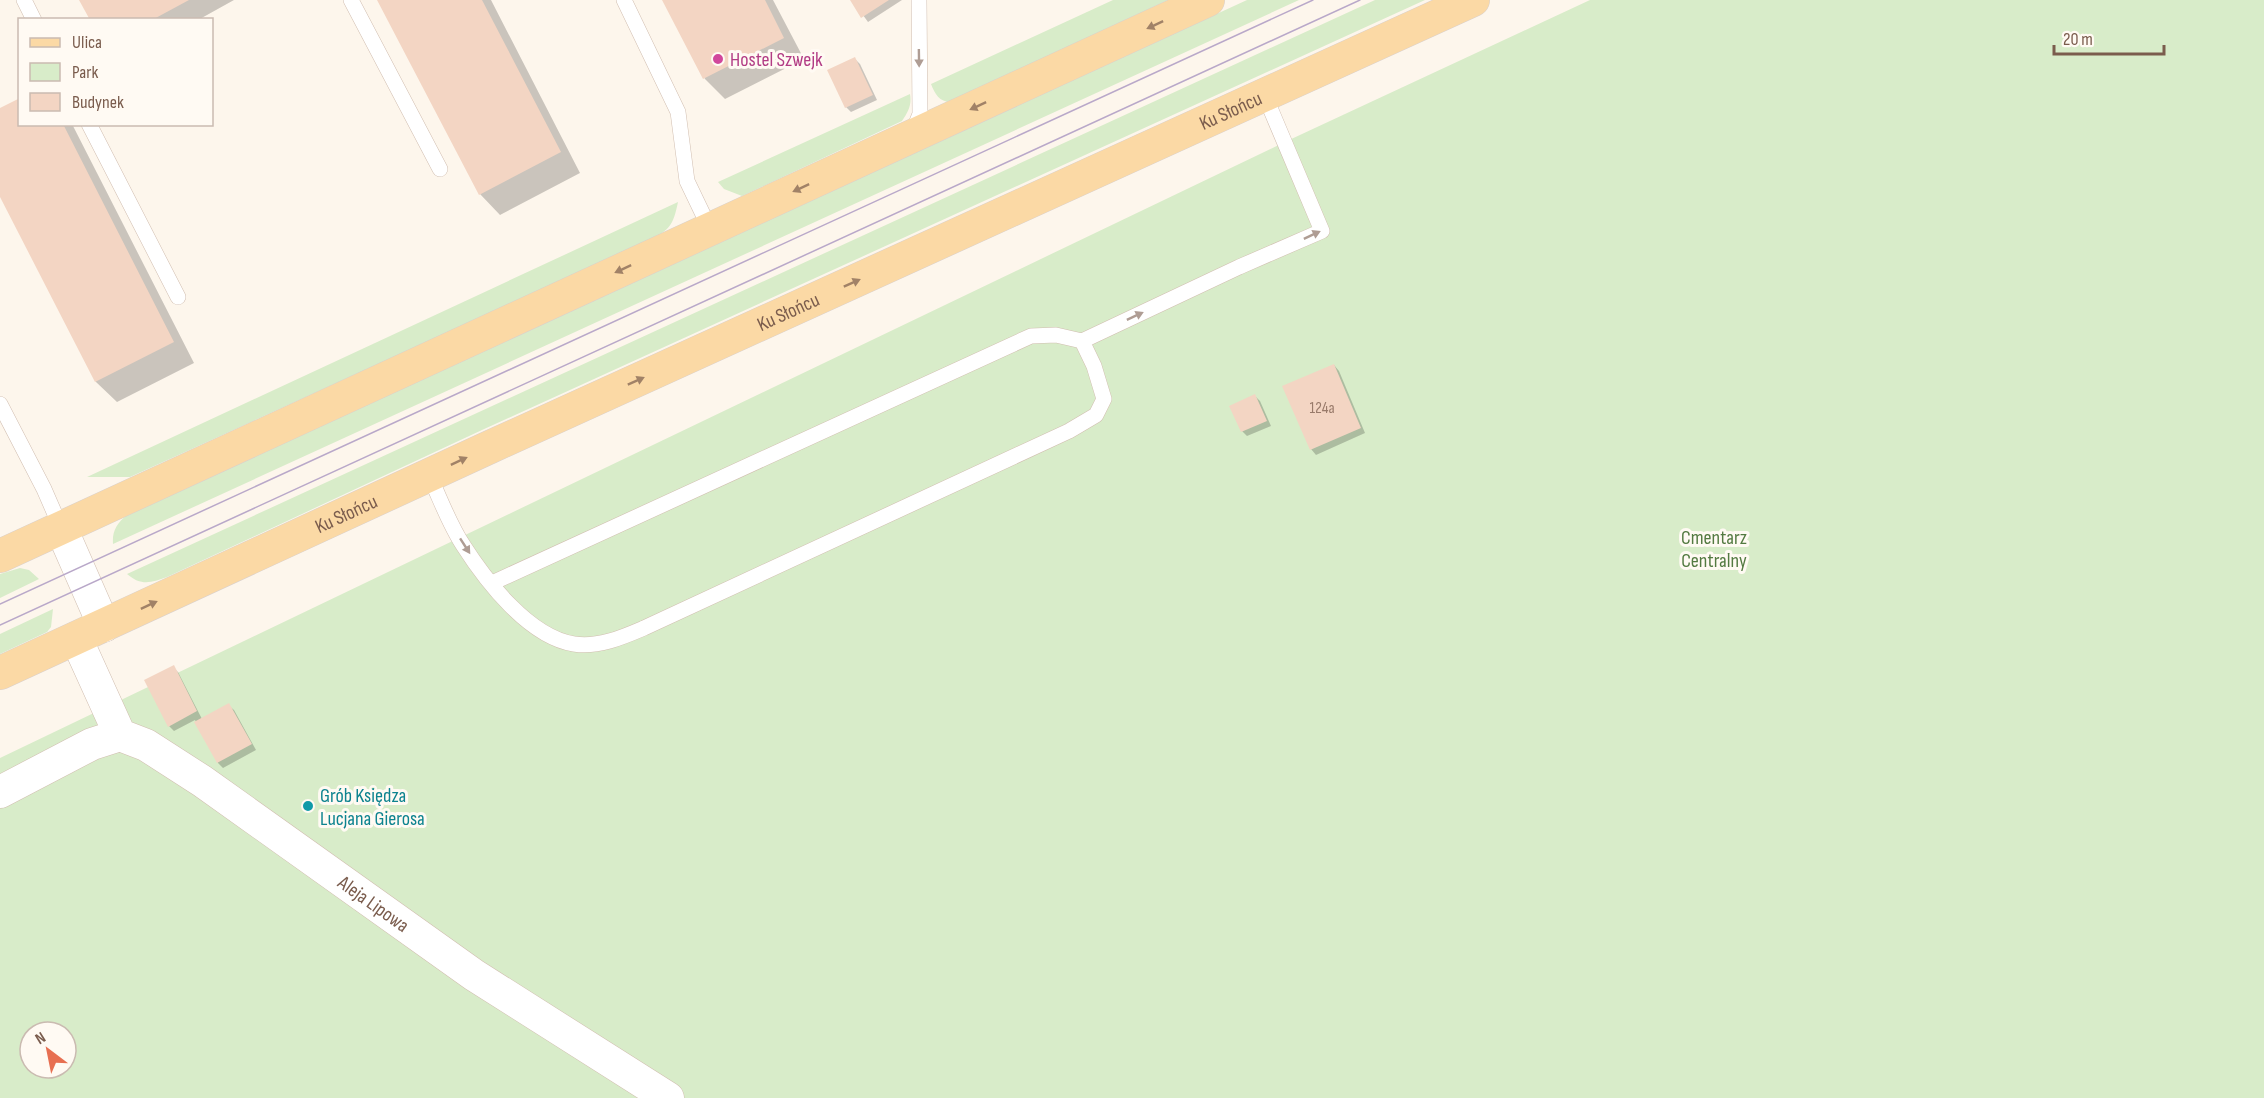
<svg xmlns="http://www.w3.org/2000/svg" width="2264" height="1098" viewBox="0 0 2264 1098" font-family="'Sofia Sans Condensed',sans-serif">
<rect width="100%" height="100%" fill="#fdf6ec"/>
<path fill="#d8ecc9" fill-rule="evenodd" d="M1113,0H1168L951,102C939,102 935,94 931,84Z
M1247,0H1299L113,544C112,531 117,523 127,515Z
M1375,0H1425L482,430L167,577C151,583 141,586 127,574Z
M1590,0H2264V1098H0V758L1287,141ZM30,1032H66V1068H30Z
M910,94C912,105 908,112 902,121L742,196L724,189L718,182Z
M678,202C673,226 670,229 649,241L130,477H87Z
M20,568L29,570L39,579L0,598V574Z
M53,609L51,627L47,632L0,654V634Z"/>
<path fill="#0003" d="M81,0H234L198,20H91Z
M379,0H491L580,173L500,215L480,194Z
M664,0H773L804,59L725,99L705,79Z
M852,0H902L868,22Z
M855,59L860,64L877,100L851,112L846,107Z
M0,110L20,124H72L194,363L117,402L96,382L0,193Z
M1334,365L1339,371L1365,433L1316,455L1311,449Z
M1255,396L1260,401L1271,426L1247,436L1242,431Z
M173,667L178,672L202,719L228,705L234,710L256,750L223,768L218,763L195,720L174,731L169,726Z"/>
<path fill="#f3d5c3" d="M79,0H189L152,20H90Z
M377,0H482L561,152L479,195Z
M662,0H765L784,38L703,79Z
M850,0H889L861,18Z
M855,57L873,95L845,108L827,70Z
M20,98V124H63L174,342L95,382L0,197V108Z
M1334,364L1361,428L1310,450L1282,386Z
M1255,394L1267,421L1241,432L1229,406Z
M174,665L197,711L168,727L144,680Z
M229,703L252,744L217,763L194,722Z"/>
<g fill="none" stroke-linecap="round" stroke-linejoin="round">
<defs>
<path id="lane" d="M24,0L34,20
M351,0L440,169
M624,0L678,112L687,181L710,229
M89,124L178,297
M912,134L920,114L919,0
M1082,341L1239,267L1322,231L1265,96
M0,404L44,489L61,528
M429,475C440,498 449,524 463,545C486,581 529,637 574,644C598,648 623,637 644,628L1069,431L1096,415L1104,399L1094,366L1082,341L1056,335L1031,336L492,583"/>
<g id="street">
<path d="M61,528L104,626"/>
<path id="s1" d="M76,638L120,735L146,745L202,781L474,975L668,1098"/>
<path d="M0,792L92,744L120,735"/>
</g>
<g id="primary">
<path d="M0,556L1208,0"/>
<path id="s2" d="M0,673L490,447L1473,0"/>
</g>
</defs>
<use href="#lane" stroke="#d1beb0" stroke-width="16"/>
<use href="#street" stroke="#d1beb0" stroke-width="33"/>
<use href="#primary" stroke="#dad1cd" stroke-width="34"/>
<use href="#lane" stroke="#fff" stroke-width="15"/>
<use href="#street" stroke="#fff" stroke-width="32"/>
<use href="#primary" stroke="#fbd9a5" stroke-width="33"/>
<path stroke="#b9a8c9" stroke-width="1.5" d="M0,604L1313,0
M0,625L1360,0"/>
</g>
<defs><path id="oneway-solid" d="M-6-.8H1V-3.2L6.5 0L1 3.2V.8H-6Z" transform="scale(1.5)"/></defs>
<g fill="#a18267">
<use href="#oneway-solid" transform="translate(1155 25) rotate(155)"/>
<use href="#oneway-solid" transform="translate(978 106) rotate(155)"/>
<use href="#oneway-solid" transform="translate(801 188) rotate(155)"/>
<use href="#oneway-solid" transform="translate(623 269) rotate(155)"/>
<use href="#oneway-solid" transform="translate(852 283) rotate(-24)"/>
<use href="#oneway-solid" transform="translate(636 381) rotate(-24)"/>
<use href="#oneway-solid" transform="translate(459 461) rotate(-25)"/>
<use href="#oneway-solid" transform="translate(149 605) rotate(-25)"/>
</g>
<g fill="#af9d94">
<use href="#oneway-solid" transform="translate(919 58) rotate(89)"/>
<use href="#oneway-solid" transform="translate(1312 235) rotate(-25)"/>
<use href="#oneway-solid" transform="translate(1135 316) rotate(-25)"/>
<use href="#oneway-solid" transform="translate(465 546) rotate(57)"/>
</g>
<circle fill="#d1479c" stroke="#fffaf3" stroke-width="2" cx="718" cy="59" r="6"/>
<circle fill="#0f9aa8" stroke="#fffaf3" stroke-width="2" cx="308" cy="806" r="6"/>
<g text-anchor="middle" stroke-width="6" stroke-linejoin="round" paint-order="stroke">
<g font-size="16" fill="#987a6a">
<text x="1322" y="413">124a</text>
</g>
<g font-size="20" fill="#b23c85" stroke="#fffaf3" text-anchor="start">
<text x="730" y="66">Hostel Szwejk</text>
</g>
<g font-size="20" fill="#7a5c4d" stroke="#fffaf3">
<text dy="7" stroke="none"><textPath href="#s2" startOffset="1353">Ku Słońcu</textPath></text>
<text dy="7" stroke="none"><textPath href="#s2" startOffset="867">Ku Słońcu</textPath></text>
<text dy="7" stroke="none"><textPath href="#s2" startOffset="381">Ku Słońcu</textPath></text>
<text dy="7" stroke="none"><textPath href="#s1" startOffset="412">Aleja Lipowa</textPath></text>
</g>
<g font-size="20" fill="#537a41" stroke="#fffaf3">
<text x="1714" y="544">Cmentarz<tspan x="1714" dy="23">Centralny</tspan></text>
</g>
<g font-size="20" fill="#0d838f" stroke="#fffaf3" text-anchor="start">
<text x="320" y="802">Grób Księdza<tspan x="320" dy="23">Lucjana Gierosa</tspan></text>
</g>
</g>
<rect x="18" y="18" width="195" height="108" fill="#fffaf3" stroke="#cabbb1" stroke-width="1.5"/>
<rect x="30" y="38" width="30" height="9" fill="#fbd9a5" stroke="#cabbb1" stroke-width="1.5"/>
<text x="72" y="48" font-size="18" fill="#7a5c4d">Ulica</text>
<rect x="30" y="63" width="30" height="18" fill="#d8ecc9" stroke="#cabbb1" stroke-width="1.5"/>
<text x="72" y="78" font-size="18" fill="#7a5c4d">Park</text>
<rect x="30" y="93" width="30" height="18" fill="#f3d5c3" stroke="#cabbb1" stroke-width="1.5"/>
<text x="72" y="108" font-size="18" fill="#7a5c4d">Budynek</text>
<g transform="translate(48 1050) rotate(328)"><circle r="28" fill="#fffaf3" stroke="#cabbb1" stroke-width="1.5"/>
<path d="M0-4.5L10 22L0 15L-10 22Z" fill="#e76f51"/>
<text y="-9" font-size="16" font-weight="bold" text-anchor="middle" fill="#7a5c4d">N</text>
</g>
<path d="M2054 45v9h110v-9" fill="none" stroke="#7a5c4d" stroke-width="3"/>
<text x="2063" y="45" font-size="18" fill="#7a5c4d" stroke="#fffaf3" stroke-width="4.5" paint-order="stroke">20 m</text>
</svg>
